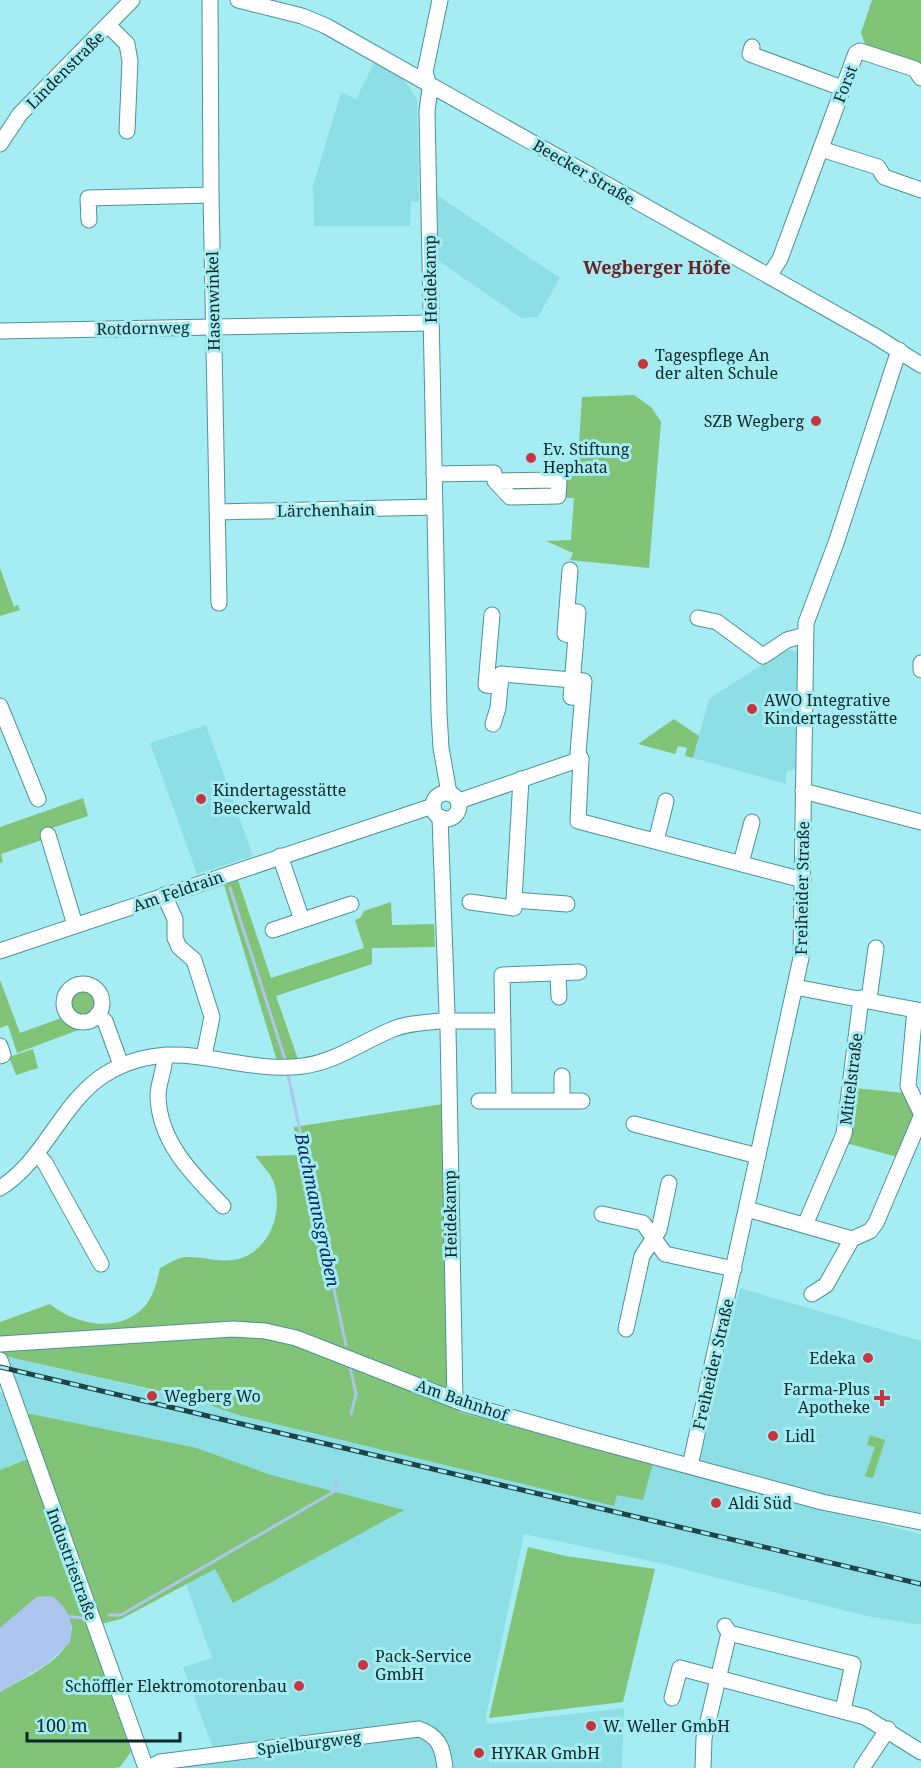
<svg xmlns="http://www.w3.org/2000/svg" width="921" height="1768" font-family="'Noto Serif',serif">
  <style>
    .built { fill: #8ddfe5 }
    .green { fill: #81c478 }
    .water { fill: #aec6ef }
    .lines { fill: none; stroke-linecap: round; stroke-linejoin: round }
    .stream { stroke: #aec6ef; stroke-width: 3 }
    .minor-casing { stroke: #4c9298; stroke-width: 17 }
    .minor { stroke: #fff; stroke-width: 15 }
    .rail-casing { stroke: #1f4346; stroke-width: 5 }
    .rail { stroke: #a5edf2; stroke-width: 3; stroke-dasharray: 9; stroke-linecap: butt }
    .poi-dot { fill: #c53640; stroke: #a5edf2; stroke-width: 2 }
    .labels { text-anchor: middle; stroke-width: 6; stroke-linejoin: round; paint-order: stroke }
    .street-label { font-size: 16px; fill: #082729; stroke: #a5edf2 }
    .poi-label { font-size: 16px; fill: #082729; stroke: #a5edf2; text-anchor: start }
    .neighbourhood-label { font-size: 18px; font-weight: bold; fill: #682225; stroke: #a5edf2 }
    .water-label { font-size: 18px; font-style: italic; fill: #092967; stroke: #a5edf2 }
  </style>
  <rect width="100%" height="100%" fill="#a5edf2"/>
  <g class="built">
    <path d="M374 63 404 80 417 100 419 202H411L410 226H314L313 186 341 92 356 99Z"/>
    <path d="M437 195 560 278 538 317 521 318 439 261Z"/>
    <path d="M786 649 798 652V769L786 771V784L693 758 709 699Z"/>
    <path d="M206 725 253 856 197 874 150 743Z"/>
    <path d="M740 1288 921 1341V1515L824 1497 698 1462Z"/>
    <path d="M0 1355 182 1397 238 1415 653 1463 768 1496 921 1534V1625L866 1616 660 1563 524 1534 486 1716 487 1724 624 1708 622 1768H149L151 1758 213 1748 183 1667 212 1658 186 1584 215 1568 233 1602 271 1475 197 1448 24 1415 13 1388 0 1385Z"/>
    <path d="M0 1392 4 1393 28 1459 0 1470Z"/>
  </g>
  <g class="green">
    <path d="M872 0H921V71L867 50 861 33Z"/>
    <path d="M634 395 652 408 661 422 649 568 570 560 573 553 546 541 571 540 574 498H562L563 476 577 475 582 397Z"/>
    <path d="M0 568 14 607 18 605 20 610 0 616Z"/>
    <path d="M674 719 699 736 693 758 685 756 687 748 678 746 675 754 638 744Z"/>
    <path d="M83 798 88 816 40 832 42 840 1 854 3 862 0 863V827Z"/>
    <path d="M238 880 271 978 364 948 355 920 360 918 364 911 391 902 392 925 434 924 435 947 372 948V964L276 996 298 1059 277 1061 224 885Z"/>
    <path d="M0 980 20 1033 64 1017 81 1029 17 1053 8 1025 0 1028Z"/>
    <circle cx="83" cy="1003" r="14"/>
    <path d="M33 1049 38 1068 16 1075 9 1057Z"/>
    <path d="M854 1088 905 1093 917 1115 901 1158 846 1143Z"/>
    <path d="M443 1104 460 1398 459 1412 653 1463 643 1500 617 1495 614 1506 238 1415 182 1396 0 1355V1322L50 1304C75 1325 119 1334 144 1307 154 1296 157 1281 160 1268 168 1264 178 1257 186 1257 201 1256 217 1262 233 1260 268 1255 284 1214 274 1183 271 1174 261 1164 255 1156L299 1155 294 1127Z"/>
    <path d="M31 1414 197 1448 271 1475 404 1510 233 1603 215 1569 121 1619 89 1627 131 1752 120 1767 114 1768H0V1692C25 1677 72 1659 72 1626L37 1597 0 1628V1470L28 1459 24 1415Z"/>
    <path d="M870 1435 885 1440 873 1478 865 1476 875 1447 867 1445Z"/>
    <path d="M528 1547 566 1556 655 1569 623 1702 489 1718Z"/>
  </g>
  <path class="water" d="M51 1596C67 1605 76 1625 69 1644L45 1665 0 1692V1628L37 1597Z"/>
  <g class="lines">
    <g class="stream">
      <path d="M230 888 285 1059"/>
      <path d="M288 1075 346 1345"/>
      <path d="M350 1367 356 1394 351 1414"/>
      <path d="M109 1615H121L335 1491 337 1480"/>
      <path d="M65 1616 82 1618"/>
    </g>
    <defs>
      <g id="minor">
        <path d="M210 0 211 195 219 603"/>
        <path d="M238 0 302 16 326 26 875 336 921 365"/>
        <path d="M440 0 425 72 430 89 427 111 439 713 441 748 449 793"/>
        <path d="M109 26 127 44 130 61 127 131"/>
        <path d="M752 47 750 54 842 88"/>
        <path d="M0 144 20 114 132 0"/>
        <path d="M821 149 878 167 884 177 921 190"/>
        <path d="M89 220 88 198 211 195"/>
        <path d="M769 276 780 259 856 53 860 51 915 69 921 78"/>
        <path d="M0 331 430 323"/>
        <path d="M434 474 494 473 495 481 510 497 558 496 559 480 495 481"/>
        <path d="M218 512 434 507"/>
        <path d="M570 570 565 634 576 636"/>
        <path d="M567 611 578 612 571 697 582 698"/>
        <path d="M492 615 486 685 500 686"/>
        <path d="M698 618 717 622 763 656 787 640 805 635"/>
        <path d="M921 663V670"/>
        <path d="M0 706 38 799"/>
        <path d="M493 724 498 708 501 674 584 681 578 753 581 759 578 821 803 880"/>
        <path d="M803 791 921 822"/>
        <circle cx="446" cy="806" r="13"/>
        <path d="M459 801 581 759"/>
        <path d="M440 817 447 1013"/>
        <path d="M48 835 75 925"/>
        <path d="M656 841 666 801"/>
        <path d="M280 856 302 920"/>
        <path d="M741 863 752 822"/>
        <path d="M164 895 175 919V938L179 947 194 960 212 1017 204 1056"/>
        <path d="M514 900 521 779"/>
        <path d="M470 902 514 908V900L567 904"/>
        <path d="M273 930 351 904"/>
        <path d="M0 951 433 806"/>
        <path d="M558 974 559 997"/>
        <circle cx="83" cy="1003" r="19"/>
        <path d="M795 987 921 1011"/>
        <path d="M869 999 876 948"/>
        <path d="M915 1010 908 1086 921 1113"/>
        <path d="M97 1015 105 1021 121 1065"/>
        <path d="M455 1021H503"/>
        <path d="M448 1029 455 1400"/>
        <path d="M0 1046 3 1055 0 1056"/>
        <path d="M165 1055C165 1069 158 1083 158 1096 159 1142 193 1175 223 1206"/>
        <path d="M562 1099V1076"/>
        <path d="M504 1100 502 975 579 972"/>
        <path d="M479 1101H582"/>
        <path d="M634 1124 758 1156"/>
        <path d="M37 1154 45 1163 101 1264"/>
        <path d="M0 1188C44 1161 61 1103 104 1075 174 1031 232 1075 303 1066 335 1062 362 1042 391 1030 407 1023 423 1023 440 1021"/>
        <path d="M747 1209 852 1239 870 1231 876 1223 921 1117"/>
        <path d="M602 1214 643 1223 665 1254 734 1269"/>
        <path d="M805 1225 844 1134 861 998"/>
        <path d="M812 1294 826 1285 852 1239"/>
        <path d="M626 1329 642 1256 659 1230 669 1183"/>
        <path d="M0 1344 233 1329 265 1331 296 1338 465 1404 581 1437 822 1502 921 1522"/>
        <path d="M0 1360 146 1768"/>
        <path d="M690 1466 801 958 806 623 836 543 899 350"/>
        <path d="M729 1633 853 1664 843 1710"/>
        <path d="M672 1698 680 1668 865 1717 921 1752"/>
        <path d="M149 1768 160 1762 419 1729C439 1736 443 1748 445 1768"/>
        <path d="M703 1768 704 1738 729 1633 725 1626"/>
        <path d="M862 1768 888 1729"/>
      </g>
    </defs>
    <use href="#minor" class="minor-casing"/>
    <use href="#minor" class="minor"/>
    <defs>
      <path id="rail" d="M0 1367 921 1584"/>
    </defs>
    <use href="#rail" class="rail-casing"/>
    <use href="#rail" class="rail"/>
  </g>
  <g class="poi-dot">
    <circle cx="643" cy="364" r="6"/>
    <circle cx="816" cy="421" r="6"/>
    <circle cx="531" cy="458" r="6"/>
    <circle cx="752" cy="709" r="6"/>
    <circle cx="201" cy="799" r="6"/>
    <circle cx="868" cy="1358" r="6"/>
    <circle cx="152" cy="1396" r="6"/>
    <path d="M879 1389h6v6h6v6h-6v6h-6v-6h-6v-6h6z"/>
    <circle cx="773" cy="1436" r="6"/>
    <circle cx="716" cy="1503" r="6"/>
    <circle cx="363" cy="1665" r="6"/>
    <circle cx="299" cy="1686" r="6"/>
    <circle cx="591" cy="1726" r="6"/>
    <circle cx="479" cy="1753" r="6"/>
  </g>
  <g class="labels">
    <g class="street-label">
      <text transform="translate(65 70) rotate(-45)" y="6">Lindenstraße</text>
      <text transform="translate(845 84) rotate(-69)" y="6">Forst</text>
      <text transform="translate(584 172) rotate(30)" y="6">Beecker Straße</text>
      <text transform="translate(430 279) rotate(-91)" y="6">Heidekamp</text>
      <text transform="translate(213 301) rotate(-91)" y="6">Hasenwinkel</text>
      <text transform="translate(143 328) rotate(-1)" y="6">Rotdornweg</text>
      <text transform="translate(326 510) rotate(-1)" y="6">Lärchenhain</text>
      <text transform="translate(802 888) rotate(-89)" y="6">Freiheider Straße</text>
      <text transform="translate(178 891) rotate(-19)" y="6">Am Feldrain</text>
      <text transform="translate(851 1079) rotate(-83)" y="6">Mittelstraße</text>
      <text transform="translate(450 1214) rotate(-91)" y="6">Heidekamp</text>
      <text transform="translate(713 1364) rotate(-77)" y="6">Freiheider Straße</text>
      <text transform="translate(462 1400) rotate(19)" y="6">Am Bahnhof</text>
      <text transform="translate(72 1564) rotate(70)" y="6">Industriestraße</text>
      <text transform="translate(309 1743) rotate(-7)" y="6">Spielburgweg</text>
    </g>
    <g class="poi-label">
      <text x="655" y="361">Tagespflege An<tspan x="655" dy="18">der alten Schule</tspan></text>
      <text x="804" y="427" text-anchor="end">SZB Wegberg</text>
      <text x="543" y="455">Ev. Stiftung<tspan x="543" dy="18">Hephata</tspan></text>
      <text x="764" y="706">AWO Integrative<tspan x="764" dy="18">Kindertagesstätte</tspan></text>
      <text x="213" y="796">Kindertagesstätte<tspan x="213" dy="18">Beeckerwald</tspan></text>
      <text x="856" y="1364" text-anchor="end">Edeka</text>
      <text x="870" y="1395" text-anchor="end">Farma-Plus<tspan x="870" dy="18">Apotheke</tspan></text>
      <text x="164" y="1402">Wegberg Wo</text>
      <text x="785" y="1442">Lidl</text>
      <text x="728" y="1509">Aldi Süd</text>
      <text x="375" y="1662">Pack-Service<tspan x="375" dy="18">GmbH</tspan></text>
      <text x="287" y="1692" text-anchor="end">Schöffler Elektromotorenbau</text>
      <text x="603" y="1732">W. Weller GmbH</text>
      <text x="491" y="1759">HYKAR GmbH</text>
    </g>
    <g class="neighbourhood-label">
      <text x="657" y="274">Wegberger Höfe</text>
    </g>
    <g class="water-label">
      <text transform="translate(317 1210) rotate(78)" y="6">Bachmannsgraben</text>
    </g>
  </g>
  <path d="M27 1732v9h153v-9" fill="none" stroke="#082729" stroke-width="3"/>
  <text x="36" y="1732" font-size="18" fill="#082729" stroke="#a5edf2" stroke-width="4.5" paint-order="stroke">100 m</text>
</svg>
